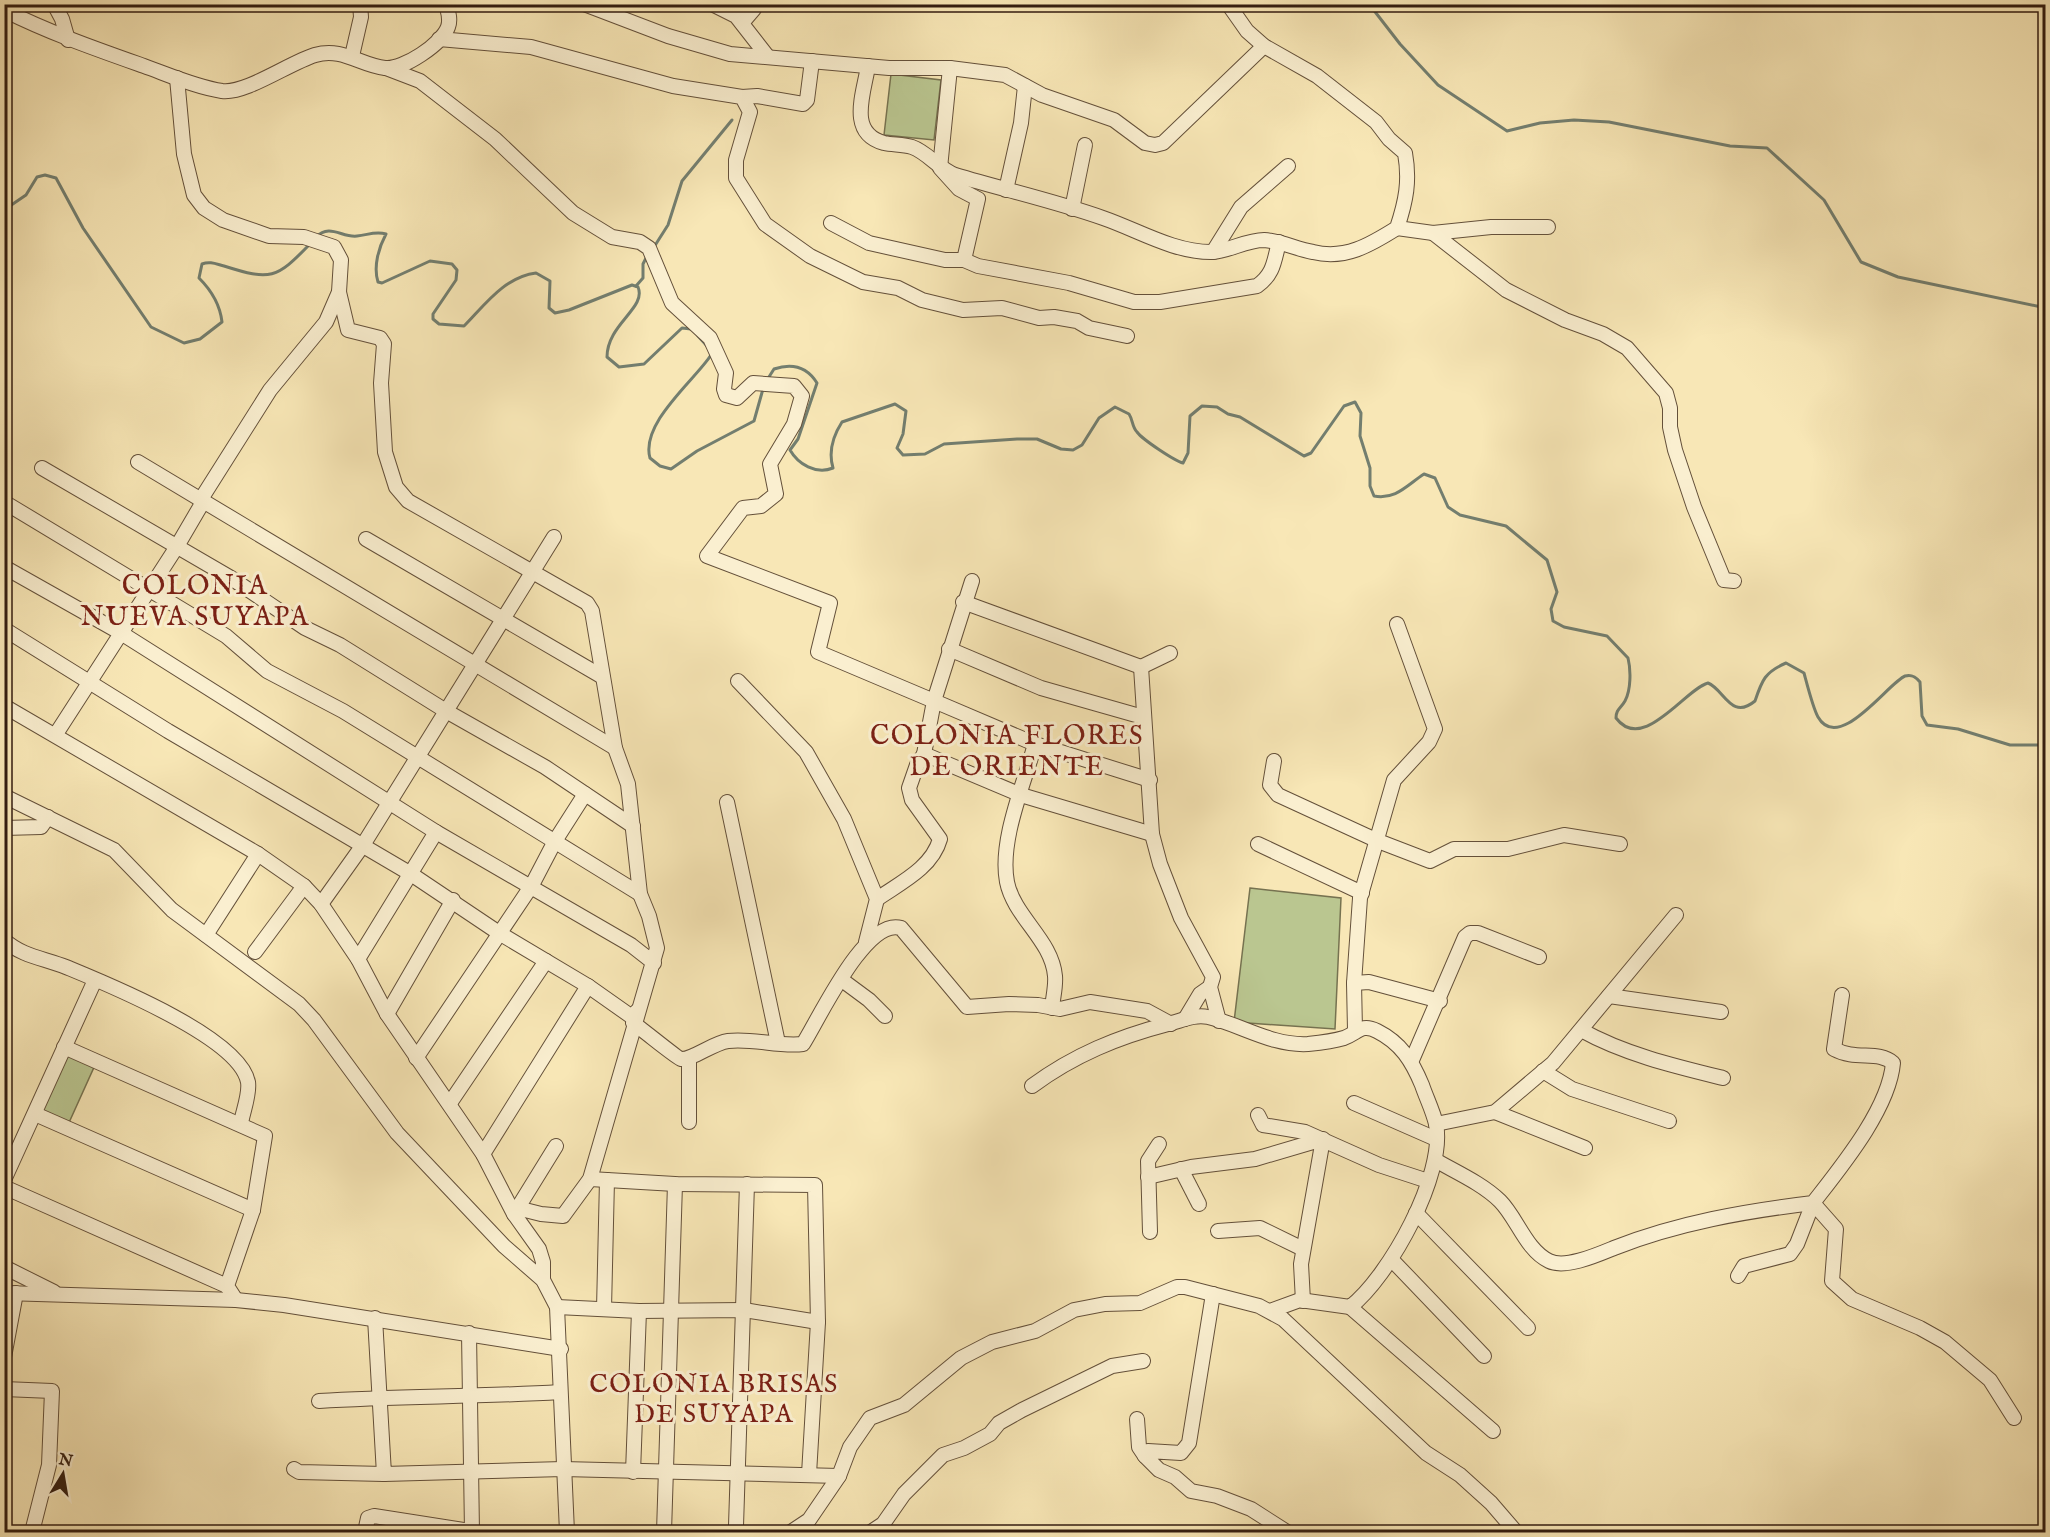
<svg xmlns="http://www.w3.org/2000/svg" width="2050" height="1537" font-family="'IM FELL English',serif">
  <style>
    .green { fill: #bac690; stroke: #767250; stroke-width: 1.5 }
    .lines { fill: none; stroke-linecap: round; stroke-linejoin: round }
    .stream { stroke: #737e6f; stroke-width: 3 }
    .minor-casing { stroke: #64503a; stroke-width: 16 }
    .minor { stroke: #faefd0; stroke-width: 14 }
    .labels { text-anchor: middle; stroke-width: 6; stroke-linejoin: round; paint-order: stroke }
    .neighbourhood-label { font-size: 26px; letter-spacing: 1.5px; fill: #7a1f14; stroke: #faefd0 }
    .quarter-label { font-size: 27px; letter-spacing: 1.5px; fill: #7a1f14; stroke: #faefd0 }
  </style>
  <rect width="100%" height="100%" fill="#f8e7b6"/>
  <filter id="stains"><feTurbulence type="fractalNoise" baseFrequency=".00333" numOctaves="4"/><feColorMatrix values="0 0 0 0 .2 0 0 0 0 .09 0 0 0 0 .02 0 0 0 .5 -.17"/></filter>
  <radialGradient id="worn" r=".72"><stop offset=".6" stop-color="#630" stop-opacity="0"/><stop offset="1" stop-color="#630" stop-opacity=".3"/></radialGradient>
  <g class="green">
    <path d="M891 74 941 80 934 140 884 135Z"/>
    <path d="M1250 888 1341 898 1335 1029 1234 1022Z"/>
    <path d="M69 1053 95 1065 67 1127 41 1115Z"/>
  </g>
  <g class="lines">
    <g class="stream">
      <path d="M1369 4 1400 44 1438 85 1507 131 1540 123 1574 120 1609 122 1730 146 1767 148 1824 200 1861 262 1898 277 2046 308"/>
      <path d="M4 210 26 195 37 177 45 175 56 178 83 228 151 327 184 343 200 339 222 322C220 304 211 290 199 278L202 264C210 261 216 264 224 266 271 281 276 279 310 244"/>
      <path d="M316 237C330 223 342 238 357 236 368 235 375 231 386 234 379 247 373 266 378 282L382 283 430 261 452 264 457 270 456 280 433 314V319L439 324 464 326C484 306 504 277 536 273L550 281 549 308 555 313 569 310 632 285 638 287C647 308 607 324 607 357L619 367 644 364 682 328 691 329"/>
      <path d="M654 247 668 225 682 181 732 120"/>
      <path d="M636 286 643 278V264L648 254"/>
      <path d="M698 336 707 346"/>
      <path d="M711 355C696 379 640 423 650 458L660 466 671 469 697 451 754 421 763 389"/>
      <path d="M767 380 774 369C792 363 807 367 817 383L798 439 790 450C798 464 816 475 833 468 828 451 833 436 842 422L895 404 906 411 903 434 897 448 903 455 925 454 944 444 1017 439H1037L1061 449 1073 450 1082 445 1099 418 1115 407 1129 414C1133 420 1132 427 1137 432 1143 440 1175 461 1183 463L1188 453 1190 416 1202 406 1217 407 1228 414 1240 417 1304 456 1311 453 1344 406 1355 402 1361 413 1360 436 1370 468V486L1374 496C1396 500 1407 485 1424 474L1435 478 1448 507 1460 515 1506 526 1547 560 1557 592 1551 609 1553 621 1564 627 1607 636 1628 658C1631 670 1631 690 1625 701 1621 708 1616 709 1616 718 1643 754 1685 689 1708 683 1724 689 1731 721 1755 701 1762 680 1765 672 1786 663L1804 673C1807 684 1813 708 1818 717 1839 754 1889 682 1905 676 1912 674 1916 677 1920 682L1922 716 1927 725 1958 729 2010 745H2046"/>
    </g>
    <defs>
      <g id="minor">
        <path d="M54 4 62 19 68 40"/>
        <path d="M584 4 668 36 730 54 889 68H950L1005 75 1042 95 1114 120 1145 143 1155 145 1163 143 1264 46"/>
        <path d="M712 4 736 16 768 57"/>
        <path d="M4 10C50 33 96 49 144 66 169 75 196 87 222 91 246 94 289 63 315 55 342 47 360 65 385 68 403 70 442 44 448 27 451 19 448 12 446 4"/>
        <path d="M742 23 754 9"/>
        <path d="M439 39 531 47 673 86 742 97 750 112 736 160V178L765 224 810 256 863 282 898 288 922 300 963 310 1002 308 1039 318 1054 317 1077 321 1089 328 1127 336"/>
        <path d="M352 56 361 17 360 4"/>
        <path d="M868 66C864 93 847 133 884 143 893 145 903 144 912 147 927 152 939 169 955 175 1005 190 1055 201 1103 218 1138 230 1173 252 1211 252 1227 252 1246 240 1264 240 1281 241 1296 249 1313 252 1345 260 1370 245 1397 228 1406 201 1410 181 1405 153L1389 139 1376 122 1317 76 1264 46 1247 31 1228 4"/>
        <path d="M386 68 420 81 451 105 495 139 573 213 612 237 640 242 649 248 672 303 710 338 726 373 724 389 726 395 737 398 753 383 794 386 802 396 794 424 770 464 776 494 761 506 743 508 707 556 830 603 818 652 934 701 924 754 917 765 909 788 912 800 940 839C932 868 900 883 877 899"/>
        <path d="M950 68 940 168 959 189 978 199 964 260"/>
        <path d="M742 97 757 96 803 104 807 100 812 61"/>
        <path d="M1006 190 1021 123 1025 86"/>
        <path d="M1072 209 1085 145"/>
        <path d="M831 223 869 243 945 260H964L978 266 1069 283 1134 302H1160L1257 286C1274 274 1274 261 1279 242"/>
        <path d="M1397 228 1433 233 1491 227H1548"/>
        <path d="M1433 233 1506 290 1565 320 1603 334 1627 348 1666 393 1670 408V427L1675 450 1694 507 1724 580 1734 581"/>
        <path d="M1213 252 1241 207 1288 166"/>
        <path d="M339 292 348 330 380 338 384 344 381 383 385 452 396 487 408 501 587 603 592 611 615 748 628 784 640 894 649 916 657 948 590 1179 563 1216 541 1214 517 1208"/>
        <path d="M138 462 615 748"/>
        <path d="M42 468 231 578 305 628 340 645 446 711 545 767 633 826"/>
        <path d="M4 502 226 636 267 671 343 711 640 894"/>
        <path d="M366 539 601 676"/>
        <path d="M4 567 121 633 436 832 631 945 654 963"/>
        <path d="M972 581 934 701 1035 744 1150 780"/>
        <path d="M963 602 1141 667"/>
        <path d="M4 629 168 731 411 874 499 933 588 986 632 1017 637 1011"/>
        <path d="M949 649 1041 688 1143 717"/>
        <path d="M1141 667 1152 834 1160 864 1181 918 1213 977 1210 987 1219 1021"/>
        <path d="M1141 667 1170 653"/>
        <path d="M738 681 806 752 844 819 877 899 866 942"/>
        <path d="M4 706 258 854 304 886 321 904 358 959 387 1014 483 1154 514 1214 539 1249 543 1262V1280"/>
        <path d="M56 734 176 548 200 507 203 496 270 390 326 322 339 292 341 260 334 247 304 237 269 236 223 220 204 208 194 195 184 154 177 78"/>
        <path d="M1035 744C1024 784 999 841 1007 882 1014 917 1052 940 1055 976 1056 986 1053 997 1052 1008"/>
        <path d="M924 754 1021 795 1152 834"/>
        <path d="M1274 761 1270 785 1278 795 1378 841 1430 861 1454 849H1508L1564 835 1620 844"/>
        <path d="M4 796 114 850 172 910 299 1004 314 1020 397 1133 504 1246 543 1280 557 1307 567 1532"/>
        <path d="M727 802 778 1043"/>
        <path d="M4 828 41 827 48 817"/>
        <path d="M1258 844 1362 893"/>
        <path d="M321 904 363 845 554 537"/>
        <path d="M206 935 258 854"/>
        <path d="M4 940C23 957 44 958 66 967 107 984 239 1037 248 1082 250 1094 243 1111 241 1123"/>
        <path d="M255 952 304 886"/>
        <path d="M358 959 436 832"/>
        <path d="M842 980 869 1000 885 1016"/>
        <path d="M1354 983 1369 982 1440 1001"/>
        <path d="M1609 996 1721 1012"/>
        <path d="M387 1014 453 900"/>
        <path d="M1185 1019 1200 994 1210 987"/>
        <path d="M633 1023C642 1029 677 1058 681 1059 692 1060 713 1043 728 1041 753 1038 779 1047 803 1044 820 1017 866 917 901 928L967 1007 1009 1004 1038 1005 1060 1009 1090 1002 1147 1011 1171 1024"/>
        <path d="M1355 1030 1354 983 1360 898 1394 780 1429 742 1435 729 1397 624"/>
        <path d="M1581 1030C1624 1054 1674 1066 1723 1078"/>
        <path d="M64 1047 265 1136 253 1210 227 1286 236 1300"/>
        <path d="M416 1058 532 885 555 841 585 794"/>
        <path d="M1412 1060 1465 937 1470 933H1478L1539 957"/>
        <path d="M1543 1071 1572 1089 1669 1121"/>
        <path d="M1032 1086C1074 1055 1118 1037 1168 1024 1181 1021 1194 1014 1208 1017 1242 1025 1272 1046 1308 1044 1318 1043 1334 1041 1344 1038 1358 1033 1361 1023 1377 1031 1401 1043 1412 1061 1422 1085 1426 1097 1433 1111 1436 1124 1446 1174 1389 1277 1350 1307L1300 1300 1270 1311"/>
        <path d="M450 1103 546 961"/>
        <path d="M1354 1103 1436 1139"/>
        <path d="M1495 1112 1585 1148"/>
        <path d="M35 1114 253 1210"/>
        <path d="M1258 1115 1263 1125 1305 1132 1379 1165 1428 1181"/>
        <path d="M689 1122V1059"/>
        <path d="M1436 1124 1495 1112 1553 1063 1676 915"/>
        <path d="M483 1154 588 986"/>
        <path d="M1435 1160C1456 1172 1483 1184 1500 1201 1517 1218 1526 1250 1549 1261 1565 1269 1597 1255 1614 1248 1677 1223 1746 1211 1813 1203 1841 1167 1889 1109 1893 1063 1878 1050 1856 1061 1834 1049L1842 995"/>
        <path d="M1181 1169 1199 1204"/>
        <path d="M1148 1177 1191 1167 1255 1159 1323 1139 1301 1264 1303 1301"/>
        <path d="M590 1179 675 1184 815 1185 818 1322 809 1474"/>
        <path d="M4 1180 95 980"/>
        <path d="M4 1187 227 1286"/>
        <path d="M1416 1213 1528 1328"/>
        <path d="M514 1214 556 1146"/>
        <path d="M1218 1231 1260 1228 1303 1249"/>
        <path d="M1150 1232 1148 1161 1159 1144"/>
        <path d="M1392 1260 1484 1356"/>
        <path d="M4 1267 54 1292"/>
        <path d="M1738 1276 1744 1266 1790 1254 1797 1244 1813 1203 1836 1229 1832 1281 1852 1299 1920 1328 1945 1342 1990 1380 2014 1418"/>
        <path d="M4 1293 236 1300 284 1305 561 1349"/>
        <path d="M1213 1294 1189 1443 1181 1453 1148 1451 1145 1456 1159 1470 1175 1477 1191 1491 1217 1496 1251 1509 1287 1532"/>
        <path d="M557 1307 639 1311 744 1310 818 1322"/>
        <path d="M1350 1307 1493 1431"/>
        <path d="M604 1309 607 1180"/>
        <path d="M375 1318 384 1474 563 1469 839 1476"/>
        <path d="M469 1333 472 1532"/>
        <path d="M4 1357 16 1293"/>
        <path d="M4 1389 52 1391 49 1465 32 1532"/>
        <path d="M319 1401C400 1396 479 1397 560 1392"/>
        <path d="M1137 1419 1139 1447 1145 1456"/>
        <path d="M294 1469 299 1472 384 1474"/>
        <path d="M633 1472 639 1311"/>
        <path d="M736 1526 747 1184"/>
        <path d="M365 1532 368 1518 374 1516 476 1532"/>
        <path d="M664 1532 675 1184"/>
        <path d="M791 1532 809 1520 839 1476 850 1447 870 1418 904 1405 961 1358 992 1342 1035 1331 1074 1310 1105 1304 1140 1303 1177 1287H1185L1259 1306 1283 1319 1426 1453 1460 1475 1491 1503 1516 1532"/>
        <path d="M871 1532 883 1524 904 1494 943 1455 964 1448 990 1434 999 1423 1022 1410 1112 1366 1143 1361"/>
      </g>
    </defs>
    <use href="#minor" class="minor-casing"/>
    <use href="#minor" class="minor"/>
  </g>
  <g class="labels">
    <g class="neighbourhood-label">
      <text x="714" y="1392">COLONIA BRISAS<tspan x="714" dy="30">DE SUYAPA</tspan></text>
    </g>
    <g class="quarter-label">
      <text x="195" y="594">COLONIA<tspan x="195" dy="31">NUEVA SUYAPA</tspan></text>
      <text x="1007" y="744">COLONIA FLORES<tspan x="1007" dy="31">DE ORIENTE</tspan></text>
    </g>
  </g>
  <rect width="2050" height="1537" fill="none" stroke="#f8e7b6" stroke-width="24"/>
  <rect x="6" y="6" width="2038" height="1525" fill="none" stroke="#331d10" stroke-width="3"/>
  <rect x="12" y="12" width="2026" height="1513" fill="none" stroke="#331d10" stroke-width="1.5"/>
  <g transform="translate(63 1474) rotate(11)" stroke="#faefd0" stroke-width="4.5" paint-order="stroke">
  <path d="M0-4.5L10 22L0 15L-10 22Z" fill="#331d10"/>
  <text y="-9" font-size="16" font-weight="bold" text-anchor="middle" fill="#331d10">N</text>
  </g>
  <rect width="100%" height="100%" filter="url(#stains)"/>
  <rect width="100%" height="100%" fill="url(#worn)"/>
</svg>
